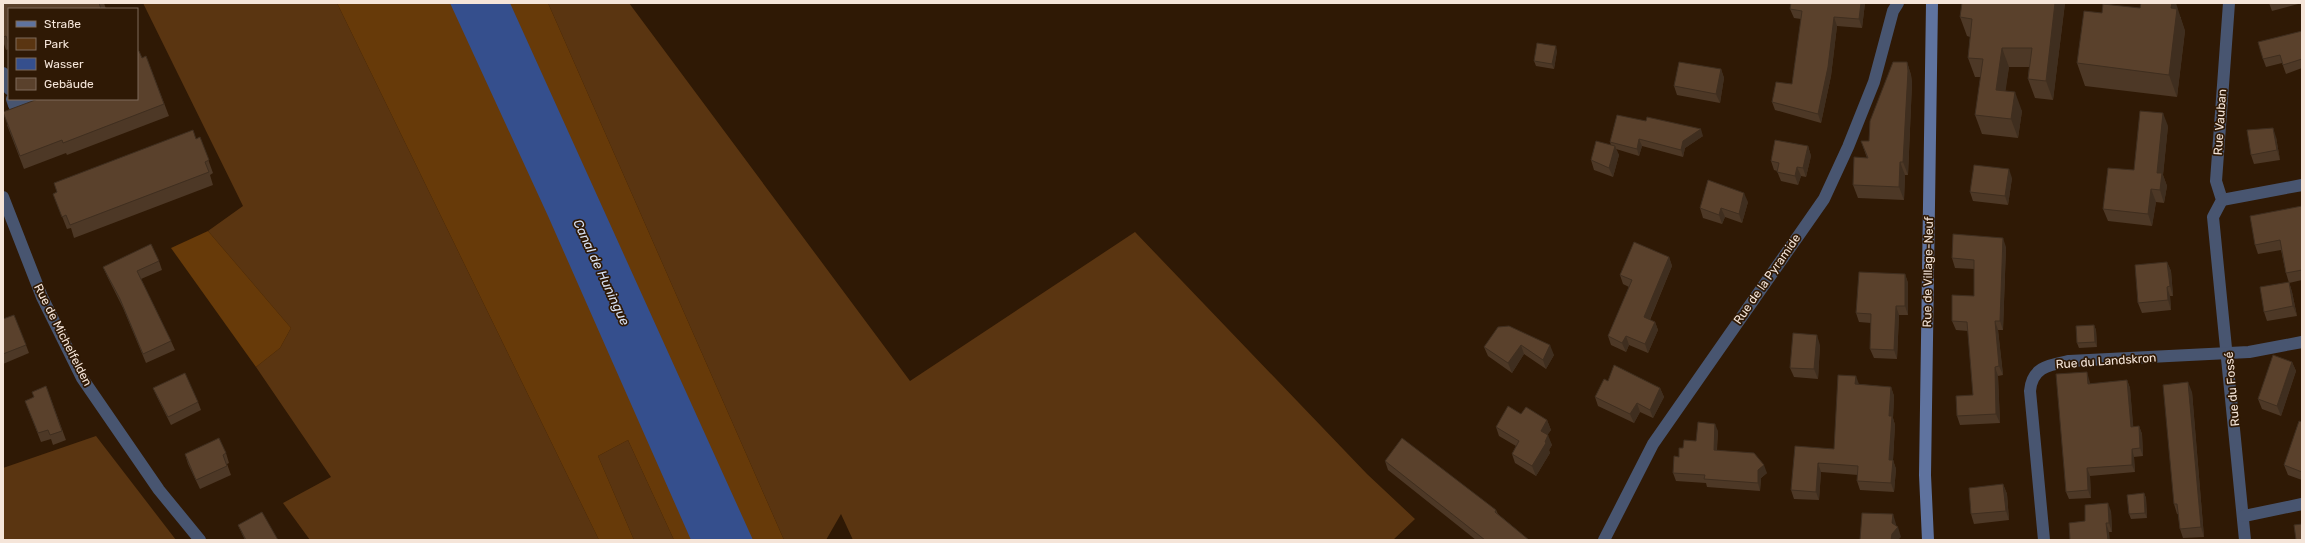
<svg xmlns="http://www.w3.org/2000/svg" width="2305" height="543" font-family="Rubik,sans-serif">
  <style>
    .green { fill: #5a3511 }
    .forest { fill: #673a09 }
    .water { fill: #354f8d }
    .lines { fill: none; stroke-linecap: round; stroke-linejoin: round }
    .street { stroke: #485570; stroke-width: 12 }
    .secondary { stroke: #5f739f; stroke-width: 12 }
    .wall { fill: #4d3826 }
    .shaded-wall { fill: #3f2e1f }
    .building { fill: #5a412c; stroke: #3f2e1f }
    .labels { text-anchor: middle; stroke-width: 3.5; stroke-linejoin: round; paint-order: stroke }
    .street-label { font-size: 12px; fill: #f5e5d9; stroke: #2f1905 }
    .water-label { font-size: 13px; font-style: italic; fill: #d8e1f3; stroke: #2f1905 }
  </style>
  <rect width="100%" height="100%" fill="#2f1905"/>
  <g class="green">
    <path d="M143 3H337L599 540H310L283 503 331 477 256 367 280 348 291 328 208 231 243 206Z"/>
    <path d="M548 3H629L910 381 1135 232 1367 474 1415 519 1393 540H853L841 514 826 540H784Z"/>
    <path d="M96 436 176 540H3V468Z"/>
    <path d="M628 440 674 540H634L598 456Z"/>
  </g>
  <g class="forest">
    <path d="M337 3H548L784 540H674L628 440 598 456 634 540H599Z"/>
    <path d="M208 231 291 328 280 348 256 367 171 248Z"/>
  </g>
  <path class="water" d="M450 3H510L753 540H691L548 216Z"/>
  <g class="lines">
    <g class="street">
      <path d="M2229 3 2216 181 2222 200 2213 217 2245 540"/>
      <path d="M3 73 9 89"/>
      <path d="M12 99 14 105 29 99"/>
      <path d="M3 197 42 297 82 378 159 490 200 540"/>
      <path d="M2222 200 2302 185"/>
      <path d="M2244 516 2302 504"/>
      <path d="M1604 540 1653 444 1824 199 1848 147 1874 82 1893 11 1898 3"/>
      <path d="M2044 540 2030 391C2032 367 2049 365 2069 361L2249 352 2302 342"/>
    </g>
    <path class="secondary" d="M1928 540 1925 475 1932 3"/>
  </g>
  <g class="wall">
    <path d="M3 3H104L106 9H9V49L6 50 3 41Z"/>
    <path d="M1791 3H1865L1862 28 1837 26 1831 76 1821 123 1775 110 1772 102 1792 84 1801 19 1794 18 1790 9Z"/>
    <path d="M2065 3 2053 100 2035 98 2028 79 2029 67H2009L2005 91 2022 111 2018 138 1982 134 1975 115 1981 77H1975L1968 58 1970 37 1967 36 1960 17Z"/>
    <path d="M2269 3H2302L2272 11Z"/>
    <path d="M2102 13 2181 17V19L2185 31 2177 97 2085 86 2077 63Z"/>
    <path d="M2302 31V68L2286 74 2282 63 2266 67 2263 59Z"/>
    <path d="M1557 51 1554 69 1536 66 1534 61Z"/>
    <path d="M146 56 169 116 67 155 66 153 24 169 7 125Z"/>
    <path d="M1907 62 1911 75 1912 83 1908 175H1905L1904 200 1858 198 1853 185 1867 158 1861 141H1869Z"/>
    <path d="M1721 69 1724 78 1720 103 1677 95 1674 86Z"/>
    <path d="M1617 115 1703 136 1685 148 1683 157 1642 146 1639 156 1616 149 1619 155 1613 177 1594 170 1591 160 1611 145 1610 142Z"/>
    <path d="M2168 126 2163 175 2167 186 2164 203 2156 202 2152 226 2108 221 2103 209 2134 170Z"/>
    <path d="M200 137 213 173 210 175 213 185 74 238 71 228 67 229 58 206Z"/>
    <path d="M2276 137 2280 160 2254 164 2251 155Z"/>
    <path d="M1808 146 1811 156 1806 177 1801 176 1798 185 1781 181 1777 171 1774 170 1771 161Z"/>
    <path d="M2012 178 2008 205 1973 201 1970 192Z"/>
    <path d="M1748 202 1742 223 1725 217 1722 224 1703 218 1700 208Z"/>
    <path d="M2302 206V280L2289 283 2286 273 2281 250 2258 254 2255 245Z"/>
    <path d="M2006 247 2003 330H1998L2003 375 1998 376 2000 423 1960 425 1957 416 1973 395 1968 331 1956 330 1952 321 1974 296V269L1955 268 1952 258Z"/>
    <path d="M1669 257 1672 266 1650 320 1655 322 1658 330 1648 353 1629 345 1626 352 1611 345 1608 336 1629 287 1623 284 1620 275Z"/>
    <path d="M159 261 162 270 141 279 171 341 175 350 146 363 123 308 107 276 103 267Z"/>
    <path d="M2167 262 2171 271 2173 296H2170L2171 310 2142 313 2138 303Z"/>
    <path d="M1905 274 1908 283V315H1899L1897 359 1874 358 1870 349 1871 323 1859 322 1856 313Z"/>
    <path d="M2289 282 2292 292 2297 316 2267 321 2264 312Z"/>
    <path d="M3 319 26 345 29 353 3 364Z"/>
    <path d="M2094 325 2096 330 2097 347 2079 348 2077 343Z"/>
    <path d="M1509 326 1554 355 1546 369 1524 354 1512 373 1488 356 1484 347Z"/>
    <path d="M1820 345 1818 379 1794 377 1790 368Z"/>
    <path d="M2292 362 2296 371 2281 416 2262 409 2258 399Z"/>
    <path d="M2089 379 2090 384 2127 380 2130 388 2133 427 2139 426 2142 434 2143 456 2134 457 2135 472 2090 476 2091 498 2069 499 2066 492Z"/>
    <path d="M1608 381 1660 388 1664 397 1653 418 1640 412 1634 423 1598 406 1595 397Z"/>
    <path d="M1859 384 1891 387 1894 396 1893 418 1895 425 1893 460 1896 469 1894 492 1860 490 1857 481 1858 475 1821 472 1819 500 1794 499 1791 490 1834 449Z"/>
    <path d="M46 386 66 440 53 445 51 439 41 442 25 401 34 397Z"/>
    <path d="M153 388 198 402 201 410 171 425 157 397Z"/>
    <path d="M2192 392 2204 537 2183 538 2180 529 2178 514H2177L2174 504Z"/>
    <path d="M1547 420 1551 430 1547 435 1552 445 1549 450 1550 453 1536 476 1515 463 1512 454 1516 446 1499 436 1496 427Z"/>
    <path d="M2302 422V480L2288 475 2284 465Z"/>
    <path d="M1718 431 1717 450 1767 473 1761 478 1760 491 1707 487 1706 483 1676 481 1673 473 1679 457 1696 441Z"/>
    <path d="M226 453 229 463 227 464 231 475 200 489 188 464 185 454Z"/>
    <path d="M1385 461 1496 510 1498 514 1529 540H1476L1388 470Z"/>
    <path d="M2003 484 2007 494 2009 520 1974 524 1971 514Z"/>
    <path d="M2144 493 2146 498 2147 518 2131 519 2129 514Z"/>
    <path d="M2111 511 2112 532H2109L2085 521Z"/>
    <path d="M238 525 278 540H245L242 534Z"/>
  </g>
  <g class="shaded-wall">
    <path d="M1861 3H1865L1862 28 1859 19Z"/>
    <path d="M2055 3H2065L2053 100 2046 81Z"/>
    <path d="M2172 3H2176L2185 31 2177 97 2169 75Z"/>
    <path d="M1834 17 1837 26 1831 76 1821 123 1818 114Z"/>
    <path d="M1556 46 1557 51 1554 69 1552 64Z"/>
    <path d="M2002 48 2009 67 2003 109 1996 90Z"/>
    <path d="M1907 62 1911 75 1912 83 1908 175 1903 162Z"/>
    <path d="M1721 69 1724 78 1720 103 1716 94Z"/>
    <path d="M2015 92 2022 111 2018 138 2011 119Z"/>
    <path d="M2163 113 2168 126 2163 175 2167 186 2164 203 2160 190 2157 173Z"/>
    <path d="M2273 128 2276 137 2280 160 2277 150Z"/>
    <path d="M1701 129 1703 136 1685 148 1683 157 1681 150 1683 141Z"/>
    <path d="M1639 139 1642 146 1639 156 1637 149Z"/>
    <path d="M1615 146 1619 155 1613 177 1609 168Z"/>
    <path d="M1808 146 1811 156 1806 177 1803 168Z"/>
    <path d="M1900 162 1905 175 1904 200 1899 187Z"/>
    <path d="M1797 167 1801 176 1798 185 1795 176Z"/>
    <path d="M2009 169 2012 178 2008 205 2005 196Z"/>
    <path d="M2151 189 2156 202 2152 226 2148 214Z"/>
    <path d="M1744 193 1748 202 1742 223 1739 214Z"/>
    <path d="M1721 208 1725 217 1722 224 1719 215Z"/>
    <path d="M2003 238 2006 247 2003 330 2000 321Z"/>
    <path d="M1669 257 1672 266 1647 326 1644 317Z"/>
    <path d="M2167 262 2171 271 2173 296 2170 286Z"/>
    <path d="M1905 274 1908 283V315L1905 306Z"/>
    <path d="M2289 282 2292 292 2297 316 2293 306Z"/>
    <path d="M2167 287 2170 296 2171 310 2168 300Z"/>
    <path d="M1896 306 1899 315 1897 359 1894 350Z"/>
    <path d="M1995 321 1998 330 2003 375 1999 366Z"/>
    <path d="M1655 322 1658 330 1648 353 1645 344Z"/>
    <path d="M2094 325 2096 330 2097 347 2095 342Z"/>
    <path d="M1817 335 1820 345 1818 379 1814 369Z"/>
    <path d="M1626 336 1629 345 1626 352 1622 343Z"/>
    <path d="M1521 345 1524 354 1512 373 1508 363Z"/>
    <path d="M1550 345 1554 355 1546 369 1543 360Z"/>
    <path d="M2292 362 2296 371 2281 416 2277 406Z"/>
    <path d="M1995 367 1998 376 2000 423 1996 414Z"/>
    <path d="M2087 372 2089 379 2090 392 2088 384Z"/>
    <path d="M1856 376 1859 384H1855Z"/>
    <path d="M2127 380 2130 388 2134 434 2131 427Z"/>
    <path d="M2188 382 2192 392 2204 537 2201 527Z"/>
    <path d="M1891 387 1894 396 1893 418 1895 425 1893 460 1896 469 1894 492 1891 483 1889 460V416Z"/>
    <path d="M1660 388 1664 397 1653 418 1650 410Z"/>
    <path d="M1637 403 1640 412 1634 423 1630 414Z"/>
    <path d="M1547 420 1551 430 1544 440 1541 431Z"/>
    <path d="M1715 424 1718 431 1716 458 1714 450Z"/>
    <path d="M2139 426 2142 434 2143 456 2140 448Z"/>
    <path d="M1548 435 1552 445 1549 450 1550 453 1536 476 1532 466Z"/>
    <path d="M2132 449 2134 457 2135 472 2132 465Z"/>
    <path d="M1818 463 1821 472 1819 500 1816 492Z"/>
    <path d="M1764 465 1767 473 1761 478 1760 491 1758 483V470Z"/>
    <path d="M2087 468 2090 476 2091 498 2088 490Z"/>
    <path d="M2003 484 2007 494 2009 520 2006 511Z"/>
    <path d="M2144 493 2146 498 2147 518 2145 513Z"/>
    <path d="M2108 503 2111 511 2112 532 2109 523Z"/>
    <path d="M1893 514 1896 524V529L1898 527 1901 537 1898 540H1891Z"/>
    <path d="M2106 523 2109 532 2110 540H2108Z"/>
  </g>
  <g class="building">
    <path d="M3 3H99L101 9H9V45L6 36 3 37Z"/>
    <path d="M1791 3H1861L1859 19 1834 17 1828 67 1818 114 1772 102 1776 82 1792 84 1802 11 1790 9Z"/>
    <path d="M1962 3H2055L2046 81 2028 79 2032 48H2002L1996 90 2015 92 2011 119 1975 115 1983 59 1968 58 1972 19 1960 17Z"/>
    <path d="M2141 3H2172L2171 8 2177 9 2169 75 2077 63 2084 11 2102 13 2103 4 2140 8Z"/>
    <path d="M2302 31V59L2283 65 2280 55 2263 59 2258 42Z"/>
    <path d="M1537 43 1556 46 1552 64 1534 61Z"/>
    <path d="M139 51 142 58 146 56 164 104 63 143 62 140 20 156 3 112 38 99H137V52Z"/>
    <path d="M1679 62 1721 69 1716 94 1674 86Z"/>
    <path d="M1893 62H1907L1908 71 1903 162H1900L1899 187 1853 185 1854 157 1868 158 1861 141H1869L1870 121Z"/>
    <path d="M2140 111 2163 113 2157 173H2162L2160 190 2151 189 2148 214 2103 209 2108 168 2134 170Z"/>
    <path d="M1617 115 1646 121 1647 117 1701 129 1683 141 1681 150 1639 139 1637 149 1610 142Z"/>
    <path d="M2273 128 2277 150 2251 155 2247 130Z"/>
    <path d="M193 130 196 139 200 137 209 160 205 162 209 172 70 225 66 215 62 217 53 194 57 192 54 183Z"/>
    <path d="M1775 140 1808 146 1803 168 1797 167 1795 176 1777 172 1779 163 1771 161Z"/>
    <path d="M1596 141 1615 146 1609 168 1591 160Z"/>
    <path d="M1974 165 2009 169 2005 196 1970 192Z"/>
    <path d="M1708 180 1744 193 1739 214 1721 208 1719 215 1700 208Z"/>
    <path d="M2302 206V270L2286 273 2280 240 2255 245 2250 216Z"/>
    <path d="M1953 234 2003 238 2000 321H1995L1999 366 1995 367 1996 414 1957 416 1956 396 1973 395 1967 322 1952 321V295L1974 296V260L1952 258Z"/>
    <path d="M1634 242 1669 257 1644 317 1655 322 1645 344 1626 336 1622 343 1608 336 1632 280 1620 275Z"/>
    <path d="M151 244 159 261 137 271 171 341 143 354 120 299 103 267Z"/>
    <path d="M2167 262 2170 286 2167 287 2168 300 2138 303 2135 265Z"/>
    <path d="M1859 272 1905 274V306H1896L1894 350 1870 349 1871 314 1856 313Z"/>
    <path d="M2289 282 2293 306 2264 312 2260 287Z"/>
    <path d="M14 315 26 345 3 354V319Z"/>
    <path d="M2094 325 2095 342 2077 343 2076 326Z"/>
    <path d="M1509 326 1550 345 1543 360 1521 345 1508 363 1484 347 1498 327Z"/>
    <path d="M1793 333 1817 335 1814 369 1790 368Z"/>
    <path d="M2273 355 2292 362 2277 406 2258 399Z"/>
    <path d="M1614 365 1660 388 1650 410 1637 403 1630 414 1595 397 1604 379 1608 381Z"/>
    <path d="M2087 372 2088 384 2127 380 2131 427 2139 426 2140 448 2132 449V465L2087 468 2088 490 2066 492 2056 374Z"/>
    <path d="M185 373 198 402 168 417 153 388Z"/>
    <path d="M1838 375 1856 376 1855 384 1891 387 1889 416H1892L1889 460H1893L1891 483 1857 481 1858 466 1818 463 1816 492 1791 490 1795 446 1834 449Z"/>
    <path d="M2188 382 2201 527 2180 529 2177 504H2174L2163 385Z"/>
    <path d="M46 386 62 431 50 435 48 430 38 433 25 401 34 397 32 392Z"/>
    <path d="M1508 406 1521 414 1526 407 1547 420 1541 431 1548 435 1545 442 1546 443 1532 466 1512 454 1519 441 1496 427Z"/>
    <path d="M2299 421 2302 422V472L2284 465Z"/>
    <path d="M1698 422 1715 424 1714 450 1754 453 1764 465 1758 470V483L1704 479 1705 475 1673 473 1674 456 1679 457V448H1683L1684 440 1696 441Z"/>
    <path d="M219 438 226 453 223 455 227 466 196 480 185 454Z"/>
    <path d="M1402 438 1496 510 1495 512 1529 540H1485L1385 461Z"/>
    <path d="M2003 484 2006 511 1971 514 1969 488Z"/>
    <path d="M2144 493 2145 513 2129 514 2127 495Z"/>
    <path d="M2108 503 2109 523H2106L2108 540H2070L2069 523 2085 521V505Z"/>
    <path d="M262 512 278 540H246L238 525Z"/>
    <path d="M1862 513 1893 514 1892 523 1898 527 1892 534 1891 540H1860Z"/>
    <path d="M2302 524V540H2296L2294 525Z"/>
  </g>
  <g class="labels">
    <g class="street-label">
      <text transform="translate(2220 122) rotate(-86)" y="4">Rue Vauban</text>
      <text transform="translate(1928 272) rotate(-89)" y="4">Rue de Village-Neuf</text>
      <text transform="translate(1767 279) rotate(-55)" y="4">Rue de la Pyramide</text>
      <text transform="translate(63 335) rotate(63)" y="4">Rue de Michelfelden</text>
      <text transform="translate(2106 361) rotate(-4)" y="4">Rue du Landskron</text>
      <text transform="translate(2232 389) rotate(-95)" y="4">Rue du Fossé</text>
    </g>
    <g class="water-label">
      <text transform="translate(602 272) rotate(65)" y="5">Canal de Huningue</text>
    </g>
  </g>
  <rect width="2305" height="543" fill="none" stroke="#f5e5d9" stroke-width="8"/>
  <rect x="8" y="8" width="130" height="92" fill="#2f1905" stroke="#7e6b5a"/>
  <rect x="16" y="21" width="20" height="6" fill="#5f739f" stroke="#7e6b5a"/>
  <text x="44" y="28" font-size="12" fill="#f5e5d9">Straße</text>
  <rect x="16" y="38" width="20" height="12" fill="#5a3511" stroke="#7e6b5a"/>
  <text x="44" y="48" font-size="12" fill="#f5e5d9">Park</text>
  <rect x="16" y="58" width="20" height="12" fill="#354f8d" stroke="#7e6b5a"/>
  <text x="44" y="68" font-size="12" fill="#f5e5d9">Wasser</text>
  <rect x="16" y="78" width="20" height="12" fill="#5a412c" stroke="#7e6b5a"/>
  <text x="44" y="88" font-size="12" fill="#f5e5d9">Gebäude</text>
</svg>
